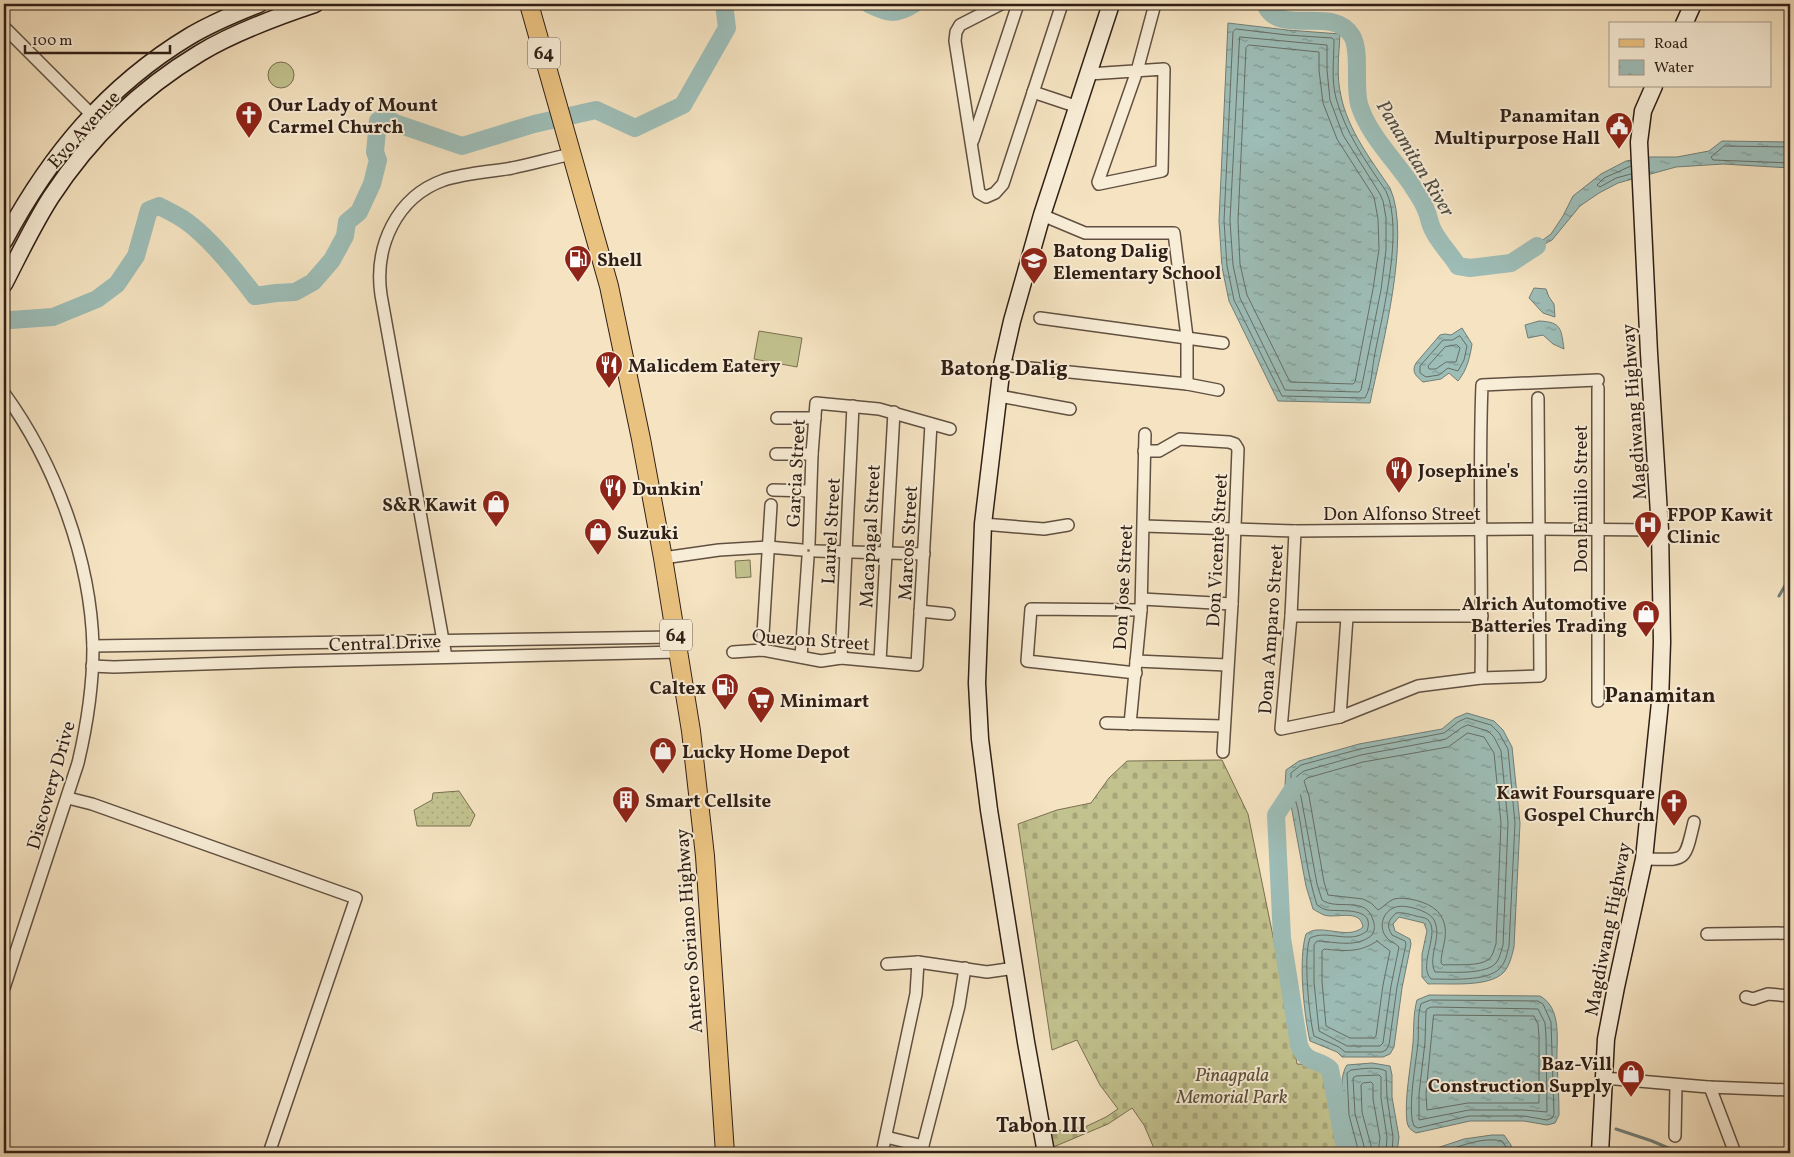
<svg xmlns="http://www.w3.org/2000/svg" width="1794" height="1157" font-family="Vollkorn,serif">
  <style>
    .grass { fill: #c2c28e; stroke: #797052 }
    .cemetery { fill: url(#cemetery-stones); stroke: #797052 }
    .park { fill: url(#park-dots); stroke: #797052 }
    .water { fill: url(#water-ripples); stroke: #717e77 }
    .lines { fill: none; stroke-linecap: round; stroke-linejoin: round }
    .shore { stroke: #666e66; stroke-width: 1 }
    .stream { stroke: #717e77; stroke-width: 3 }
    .river { stroke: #9dbdb7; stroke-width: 18 }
    .street-casing { stroke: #615041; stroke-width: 14 }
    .secondary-casing { stroke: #301f16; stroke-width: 19 }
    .primary-casing { stroke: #301f16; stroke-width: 20 }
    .street { stroke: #f8edd7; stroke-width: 11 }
    .secondary { stroke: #f8edd7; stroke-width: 16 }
    .primary { stroke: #eac280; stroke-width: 18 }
    .labels { text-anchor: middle; stroke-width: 4; stroke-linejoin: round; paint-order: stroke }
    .shield { fill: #f8edd7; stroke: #6c5d50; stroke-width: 1 }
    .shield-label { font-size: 18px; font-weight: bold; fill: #301f16 }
    .poi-label { font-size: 19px; font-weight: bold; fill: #301f16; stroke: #f8edd7; text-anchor: start }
    .street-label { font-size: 19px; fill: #301f16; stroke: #f8edd7 }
    .park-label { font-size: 19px; font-style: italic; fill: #5c503a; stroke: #f8edd7 }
    .water-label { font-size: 20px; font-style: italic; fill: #514e46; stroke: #f8edd7 }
    .quarter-label { font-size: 21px; font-weight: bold; fill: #301f16; stroke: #f8edd7 }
  </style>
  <defs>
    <pattern id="cemetery-stones" width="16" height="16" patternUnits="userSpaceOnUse" patternTransform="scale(1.25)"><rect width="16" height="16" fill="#c2c28e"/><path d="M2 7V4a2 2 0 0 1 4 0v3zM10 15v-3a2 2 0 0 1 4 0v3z" fill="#a7a67a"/></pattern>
    <pattern id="park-dots" width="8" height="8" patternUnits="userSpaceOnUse" patternTransform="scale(1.25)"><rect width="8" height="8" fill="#c2c28e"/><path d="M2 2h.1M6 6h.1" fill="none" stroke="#a7a67a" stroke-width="1.8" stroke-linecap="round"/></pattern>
    <pattern id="water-ripples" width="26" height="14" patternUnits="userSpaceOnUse" patternTransform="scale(1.25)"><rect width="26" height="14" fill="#9dbdb7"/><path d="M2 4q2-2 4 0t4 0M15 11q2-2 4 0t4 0" fill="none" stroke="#809994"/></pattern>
  </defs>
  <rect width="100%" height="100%" fill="#f5e3c1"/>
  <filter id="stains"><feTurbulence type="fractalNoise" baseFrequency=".004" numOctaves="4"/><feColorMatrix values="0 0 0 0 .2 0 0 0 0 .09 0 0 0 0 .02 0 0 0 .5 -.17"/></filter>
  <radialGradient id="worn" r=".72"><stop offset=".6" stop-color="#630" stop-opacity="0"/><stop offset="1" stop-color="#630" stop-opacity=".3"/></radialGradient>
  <g class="grass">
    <circle cx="281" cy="75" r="13"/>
    <path d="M759 331 802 338 797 367 754 359Z"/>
    <path d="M750 560 751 577 736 578 735 561Z"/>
  </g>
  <path class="cemetery" d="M1222 760 1248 814 1284 990 1297 1064 1318 1065 1327 1069 1342 1153H1156L1144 1125 1132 1108 1108 1124 1051 1148 1048 1132 1085 1127 1106 1117 1118 1109 1100 1085 1077 1040 1052 1050 1018 824 1057 810 1091 803 1109 778 1127 761Z"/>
  <path class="park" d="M459 791 475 815 470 826H417L414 810 432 800 433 793Z"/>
  <g class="water">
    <path d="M1228 23 1287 30 1340 34C1339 55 1336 75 1341 96 1348 130 1371 160 1390 188 1412 236 1381 350 1370 403L1278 401 1229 301 1222 267 1219 221Z"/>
    <path d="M1722 141 1790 142V168L1723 164 1676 167 1618 183 1599 193 1580 206 1552 240 1517 259 1551 234 1563 216 1573 196 1601 174 1626 161 1650 157H1677L1709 151Z"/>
    <path d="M1534 288 1546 289 1549 297 1554 304 1555 317 1543 313 1529 298Z"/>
    <path d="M1539 321C1562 322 1561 329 1564 349L1553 344 1543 335 1528 338 1525 325Z"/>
    <path d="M1462 328 1472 344C1470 357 1467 370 1458 381L1449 373 1441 379 1423 382C1416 376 1411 372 1416 363L1440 335 1445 334 1451 335Z"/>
    <path d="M1467 713 1494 721 1503 730 1512 747 1520 823 1514 947C1512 955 1510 965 1504 972 1489 988 1449 983 1428 984L1422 977V954L1427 931 1424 923 1399 917 1393 924 1395 931 1410 939 1411 944 1402 988 1394 1047 1390 1054 1383 1057H1342L1337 1052 1310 1041C1304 1015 1298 959 1306 934 1309 932 1313 930 1317 930 1332 929 1351 938 1363 927 1360 908 1337 919 1324 915 1320 913 1316 911 1313 909L1306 886 1290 800 1285 785 1286 770 1299 761 1359 744 1442 729 1455 718Z"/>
    <path d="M1429 995 1540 996C1563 1009 1556 1042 1557 1064 1558 1081 1559 1098 1559 1115L1555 1123 1547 1125 1524 1121H1470L1416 1133C1411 1130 1408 1128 1407 1122 1404 1101 1411 1065 1413 1043 1414 1029 1413 1014 1417 1000Z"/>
    <path d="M1372 1063 1390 1066 1392 1075V1097L1399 1137 1397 1153H1355C1348 1132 1334 1084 1347 1065Z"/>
    <path d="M1492 1135H1504L1511 1145 1512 1153H1406L1413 1150 1437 1148 1464 1139Z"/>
  </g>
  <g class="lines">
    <g class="shore">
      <path d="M1236 29 1287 35 1332 38 1334 40C1334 59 1331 79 1336 98 1345 132 1366 162 1386 191 1404 230 1383 311 1375 353 1372 367 1372 386 1365 398L1282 396 1234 300 1227 266 1224 221 1233 32Z"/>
      <path d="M1240 37 1327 45V70L1330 100 1343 135 1380 194 1383 201 1386 218V250L1381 290 1361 390 1359 392 1285 390 1240 298 1233 265 1230 221Z"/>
      <path d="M1249 45 1319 52V70L1323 103 1337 139 1374 197 1378 219 1379 249 1373 289 1355 382 1353 384 1290 382 1247 295 1240 264 1238 221 1246 48Z"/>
      <path d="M1790 147 1724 146 1711 157 1713 160 1790 163"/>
      <path d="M1631 166 1604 178 1597 185 1600 187 1616 178 1631 174"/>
      <path d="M1460 336 1467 346 1464 360 1458 371 1448 368 1439 375 1426 377 1420 373V366L1443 340H1452Z"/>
      <path d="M1457 345 1460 348 1456 362H1446L1436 369H1429L1428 366 1445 347Z"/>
      <path d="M1467 718 1491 725 1499 733 1508 749 1515 823 1509 946C1507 953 1506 962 1500 968 1488 982 1448 979 1431 979 1417 965 1442 931 1427 919 1424 917 1419 917 1416 916 1409 914 1402 912 1396 913 1388 921 1386 925 1392 935L1405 941 1406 944 1397 987 1389 1045 1386 1050 1382 1052H1345L1339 1047 1314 1036C1309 1017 1303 955 1310 938 1328 929 1350 945 1367 931 1376 906 1340 912 1328 910 1324 910 1320 907 1317 905 1307 874 1304 842 1298 810 1295 797 1290 786 1291 773L1301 765 1360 749 1444 733 1458 722Z"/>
      <path d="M1468 725 1488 731 1494 737 1501 751 1508 823 1503 945C1501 951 1500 958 1496 963 1486 975 1450 972 1435 972 1427 956 1443 937 1434 920 1430 911 1405 904 1396 907 1382 911 1378 928 1387 938 1390 942 1396 943 1399 947L1391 986 1383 1043 1380 1046H1347L1319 1031 1314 982V945L1317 941C1336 942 1357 948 1372 935 1375 930 1375 925 1373 920 1366 895 1337 911 1322 900L1317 884 1301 797 1296 783 1297 776 1304 771 1361 755 1446 739 1461 728Z"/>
      <path d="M1468 733 1484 737 1494 753 1501 823 1496 944C1494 949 1493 956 1489 959 1480 967 1455 964 1443 965L1441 963C1441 951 1447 939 1445 927 1444 921 1441 914 1436 910 1428 902 1405 896 1394 899 1388 901 1384 907 1378 910L1371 903 1363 899 1328 895 1324 882 1309 796 1304 781 1307 778 1363 762 1448 747Z"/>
      <path d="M1377 941 1390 951 1383 985 1376 1036 1374 1038H1350L1326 1026 1322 981V951L1324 949C1344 951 1360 953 1377 941Z"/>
      <path d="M1431 1000 1538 1001 1543 1004 1551 1022 1554 1114 1552 1118 1547 1120 1524 1116H1469L1418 1128 1414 1126C1407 1110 1416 1063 1418 1043 1419 1031 1417 1016 1421 1004Z"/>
      <path d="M1432 1007 1538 1009 1545 1023 1546 1036 1547 1112 1524 1110H1469L1419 1120V1094L1425 1042 1426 1011 1427 1009Z"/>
      <path d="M1434 1015 1534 1016 1538 1024 1539 1036V1103H1468L1427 1110 1426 1094Z"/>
      <path d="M1359 1153 1349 1115 1347 1073 1351 1070C1361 1069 1377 1066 1386 1071L1387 1097 1393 1137 1392 1153"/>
      <path d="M1366 1153 1355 1114 1353 1078 1356 1076 1379 1075 1381 1077V1098L1387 1137 1386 1153"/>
      <path d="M1373 1153 1362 1112 1361 1085 1363 1083 1371 1082 1373 1084V1099L1380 1138 1378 1153"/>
      <path d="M1435 1153C1457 1149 1479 1136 1502 1141L1506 1147 1507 1153"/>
    </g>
    <g class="stream">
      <path d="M1779 596 1790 577"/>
      <path d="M1616 1129 1652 1141 1680 1153"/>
    </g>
    <g class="river">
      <path d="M869 4C888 13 895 16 914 4"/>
      <path d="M1265 4C1279 38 1332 4 1352 36 1361 51 1354 85 1359 104 1368 134 1393 158 1411 184 1416 192 1423 201 1426 210 1429 216 1429 222 1432 228 1438 242 1450 253 1458 266L1470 268 1511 263 1537 246"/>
      <path d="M11 320 53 317 97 299 117 284 136 256 149 210 159 206C167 210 175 214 183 219 207 235 237 272 255 296L276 293 295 292 313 282 332 260 345 236 347 222 359 212 372 184 378 160 375 152 378 121 384 117 395 123 462 146 534 124 596 110 635 128 683 105 727 28 724 4"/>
      <path d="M1295 786 1276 815 1282 938 1299 1045C1306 1064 1317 1058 1330 1069L1346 1153"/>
    </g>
    <defs>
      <g id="street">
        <path d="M1001 4 960 25 956 32 955 41 979 193 986 197 995 193 1003 184 1062 4"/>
        <path d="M4 27 105 128"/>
        <path d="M1089 74 1164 69 1162 171 1099 184 1098 182 1137 71 1155 4"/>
        <path d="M1033 92 1078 107"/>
        <path d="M973 140 1018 4"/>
        <path d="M1042 215 1085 233H1174L1187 337V384"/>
        <path d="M1040 318 1223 343"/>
        <path d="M1002 365 1187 384 1218 390"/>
        <path d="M4 393C55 463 91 560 93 647 93 687 87 725 78 763L4 988"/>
        <path d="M999 396 1070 409"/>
        <path d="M777 418H815"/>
        <path d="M1144 451H1159L1180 439 1229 442 1235 444 1238 449 1232 604 1223 752"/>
        <path d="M776 454H812"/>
        <path d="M773 490 810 491"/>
        <path d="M983 524 1044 529 1068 525"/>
        <path d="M1144 526 1295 531 1539 529 1660 530"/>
        <path d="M1295 531 1291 616 1281 729 1340 717 1418 686 1481 678 1540 676 1538 398"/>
        <path d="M809 544 812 454 816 403 879 409 950 429"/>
        <path d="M815 551 924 554"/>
        <path d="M663 558 719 550 768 547 802 550"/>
        <path d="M1142 599 1232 604"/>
        <path d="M920 611 949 614"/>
        <path d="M1291 616H1482"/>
        <path d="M93 646 676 637"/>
        <path d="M762 650 771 505"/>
        <path d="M733 652 762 650 821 661 841 658 917 665 931 424"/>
        <path d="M446 657 381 295C374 247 396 197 444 180 466 173 489 172 512 168 532 164 552 158 572 154"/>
        <path d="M801 657 808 557"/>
        <path d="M841 658 853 406"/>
        <path d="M880 661 894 412"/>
        <path d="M1136 661 1227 665"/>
        <path d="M92 666 114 667 294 661 678 652"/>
        <path d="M1136 673 1027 661 1031 609 1141 610"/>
        <path d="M1481 678C1483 580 1478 483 1482 385L1598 380"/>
        <path d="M1598 701V388"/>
        <path d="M1340 717 1347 617"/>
        <path d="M1106 723 1223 726"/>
        <path d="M1130 724 1141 610 1145 434"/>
        <path d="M68 798 92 804 356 898 269 1153"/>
        <path d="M1644 859C1686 859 1684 865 1694 822"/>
        <path d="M1707 934 1790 933"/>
        <path d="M887 964 918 962 987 972 1015 968"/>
        <path d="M1746 997 1753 999 1768 994 1790 996"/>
        <path d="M1604 1078 1708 1087 1790 1090"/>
        <path d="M1710 1087 1735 1153"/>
        <path d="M1675 1136 1676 1085"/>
        <path d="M886 1137 923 1146"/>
        <path d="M882 1153 916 994 918 962"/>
        <path d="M921 1153 959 1006 965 968"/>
      </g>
      <g id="secondary">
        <path d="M1684 24 1693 4"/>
        <path d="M4 241C49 156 107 86 190 36 212 23 236 13 259 4"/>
        <path d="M4 284C19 255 33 225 51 197 89 139 140 89 200 53 235 32 276 17 315 4"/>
        <path d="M1046 1153 1026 1042 989 810 980 739 977 683 983 524 1002 365 1012 321 1042 215 1111 4"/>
        <path d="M1600 1153 1606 1039 1616 987 1644 859 1660 702 1662 642 1660 530 1649 353 1639 142 1643 111 1654 86"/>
      </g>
      <path id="primary" d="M529 4 609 286 641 439 663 558 691 731 705 856 725 1153"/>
    </defs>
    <use href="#street" class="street-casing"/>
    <use href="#secondary" class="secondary-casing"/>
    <use href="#primary" class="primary-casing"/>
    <use href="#street" class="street"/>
    <use href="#secondary" class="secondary"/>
    <use href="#primary" class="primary"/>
  </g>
  <defs>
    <symbol id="church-pin" viewBox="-11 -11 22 30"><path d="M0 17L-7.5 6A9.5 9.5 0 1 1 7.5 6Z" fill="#8f2418" stroke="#f8edd7"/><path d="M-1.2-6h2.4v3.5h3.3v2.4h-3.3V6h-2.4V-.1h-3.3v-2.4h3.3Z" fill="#fff"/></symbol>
    <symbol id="civic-pin" viewBox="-11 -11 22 30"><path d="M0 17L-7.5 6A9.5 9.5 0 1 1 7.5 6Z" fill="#8f2418" stroke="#f8edd7"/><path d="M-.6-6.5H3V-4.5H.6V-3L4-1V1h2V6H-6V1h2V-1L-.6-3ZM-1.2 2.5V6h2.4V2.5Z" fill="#fff"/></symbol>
    <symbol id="fuel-pin" viewBox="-11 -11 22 30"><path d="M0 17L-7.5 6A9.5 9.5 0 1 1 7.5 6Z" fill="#8f2418" stroke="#f8edd7"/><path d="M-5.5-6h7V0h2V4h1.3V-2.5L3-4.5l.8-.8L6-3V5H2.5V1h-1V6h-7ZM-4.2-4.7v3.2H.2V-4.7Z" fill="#fff"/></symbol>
    <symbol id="school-pin" viewBox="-11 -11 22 30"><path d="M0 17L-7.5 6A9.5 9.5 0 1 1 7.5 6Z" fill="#8f2418" stroke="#f8edd7"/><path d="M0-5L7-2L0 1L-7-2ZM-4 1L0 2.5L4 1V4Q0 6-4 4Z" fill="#fff"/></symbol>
    <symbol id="restaurant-pin" viewBox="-11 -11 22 30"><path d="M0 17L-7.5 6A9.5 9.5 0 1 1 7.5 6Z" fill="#8f2418" stroke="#f8edd7"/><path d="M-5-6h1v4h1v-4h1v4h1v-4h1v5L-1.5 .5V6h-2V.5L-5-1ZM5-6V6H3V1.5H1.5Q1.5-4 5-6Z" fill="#fff"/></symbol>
    <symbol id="shop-pin" viewBox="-11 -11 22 30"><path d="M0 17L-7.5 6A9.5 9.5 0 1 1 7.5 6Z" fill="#8f2418" stroke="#f8edd7"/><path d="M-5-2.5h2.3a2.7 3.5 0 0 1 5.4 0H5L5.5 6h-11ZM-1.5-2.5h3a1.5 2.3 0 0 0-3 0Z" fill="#fff"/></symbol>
    <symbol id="hospital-pin" viewBox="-11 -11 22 30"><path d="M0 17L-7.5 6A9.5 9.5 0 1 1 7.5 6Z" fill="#8f2418" stroke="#f8edd7"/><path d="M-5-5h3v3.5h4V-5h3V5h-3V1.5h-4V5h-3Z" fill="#fff"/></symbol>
    <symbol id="supermarket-pin" viewBox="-11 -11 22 30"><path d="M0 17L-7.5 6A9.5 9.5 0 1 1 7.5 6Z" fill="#8f2418" stroke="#f8edd7"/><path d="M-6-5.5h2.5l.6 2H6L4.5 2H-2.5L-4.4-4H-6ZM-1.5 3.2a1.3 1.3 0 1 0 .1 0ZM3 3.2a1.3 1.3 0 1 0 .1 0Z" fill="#fff"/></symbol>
    <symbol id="building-pin" viewBox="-11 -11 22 30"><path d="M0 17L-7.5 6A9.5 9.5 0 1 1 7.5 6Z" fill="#8f2418" stroke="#f8edd7"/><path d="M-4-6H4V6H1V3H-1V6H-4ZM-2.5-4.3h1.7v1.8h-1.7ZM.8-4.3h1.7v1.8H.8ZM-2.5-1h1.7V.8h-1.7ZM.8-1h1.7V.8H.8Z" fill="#fff"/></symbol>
  </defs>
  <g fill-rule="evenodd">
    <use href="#church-pin" x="233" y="99" width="32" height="43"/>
    <use href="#civic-pin" x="1603" y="110" width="32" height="43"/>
    <use href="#fuel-pin" x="562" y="243" width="32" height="43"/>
    <use href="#school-pin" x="1018" y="245" width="32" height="43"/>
    <use href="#restaurant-pin" x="593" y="349" width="32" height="43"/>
    <use href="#restaurant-pin" x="1383" y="454" width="32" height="43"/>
    <use href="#restaurant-pin" x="597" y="472" width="32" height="43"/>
    <use href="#shop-pin" x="480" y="488" width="32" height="43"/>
    <use href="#hospital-pin" x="1632" y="509" width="32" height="43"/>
    <use href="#shop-pin" x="582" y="516" width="32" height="43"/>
    <use href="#shop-pin" x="1630" y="598" width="32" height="43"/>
    <use href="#fuel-pin" x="709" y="671" width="32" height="43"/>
    <use href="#supermarket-pin" x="745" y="684" width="32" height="43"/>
    <use href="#shop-pin" x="647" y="735" width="32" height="43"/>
    <use href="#building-pin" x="610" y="784" width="32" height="43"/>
    <use href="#church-pin" x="1658" y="787" width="32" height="43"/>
    <use href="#shop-pin" x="1615" y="1058" width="32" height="43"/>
  </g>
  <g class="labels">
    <g class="shield">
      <rect x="528" y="37.5" width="32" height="31" rx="4"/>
      <rect x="660" y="619.5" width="32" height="31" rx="4"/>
    </g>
    <g class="shield-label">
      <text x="544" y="59">64</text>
      <text x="676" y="641">64</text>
    </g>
    <g class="poi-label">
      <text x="268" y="111">Our Lady of Mount<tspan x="268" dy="22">Carmel Church</tspan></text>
      <text x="1600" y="122" text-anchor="end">Panamitan<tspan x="1600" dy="22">Multipurpose Hall</tspan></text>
      <text x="1053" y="257">Batong Dalig<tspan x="1053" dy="22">Elementary School</tspan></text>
      <text x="597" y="266">Shell</text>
      <text x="628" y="372">Malicdem Eatery</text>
      <text x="1418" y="477">Josephine's</text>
      <text x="632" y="495">Dunkin'</text>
      <text x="477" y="511" text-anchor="end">S&amp;R Kawit</text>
      <text x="1667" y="521">FPOP Kawit<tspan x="1667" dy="22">Clinic</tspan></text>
      <text x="617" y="539">Suzuki</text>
      <text x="1627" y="610" text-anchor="end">Alrich Automotive<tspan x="1627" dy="22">Batteries Trading</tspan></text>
      <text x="706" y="694" text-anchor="end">Caltex</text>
      <text x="780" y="707">Minimart</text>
      <text x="682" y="758">Lucky Home Depot</text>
      <text x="1655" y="799" text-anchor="end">Kawit Foursquare<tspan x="1655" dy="22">Gospel Church</tspan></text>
      <text x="645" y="807">Smart Cellsite</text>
      <text x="1612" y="1070" text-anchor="end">Baz-Vill<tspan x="1612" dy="22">Construction Supply</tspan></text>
    </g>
    <g class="street-label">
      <text transform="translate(83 129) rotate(-48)" y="7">Evo Avenue</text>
      <text transform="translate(1633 412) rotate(-94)" y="7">Magdiwang Highway</text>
      <text transform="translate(795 473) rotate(-87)" y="7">Garcia Street</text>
      <text transform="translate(1580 499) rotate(-90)" y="7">Don Emilio Street</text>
      <text x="1402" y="520">Don Alfonso Street</text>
      <text transform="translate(830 531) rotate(-87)" y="7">Laurel Street</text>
      <text transform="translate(869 536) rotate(-87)" y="7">Macapagal Street</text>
      <text transform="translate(907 543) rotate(-87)" y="7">Marcos Street</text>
      <text transform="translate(1216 550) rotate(-87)" y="7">Don Vicente Street</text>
      <text transform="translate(1122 587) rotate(-87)" y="7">Don Jose Street</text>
      <text transform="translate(1270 629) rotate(-86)" y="7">Dona Amparo Street</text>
      <text transform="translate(811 639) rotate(4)" y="7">Quezon Street</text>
      <text transform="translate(385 642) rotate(-2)" y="7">Central Drive</text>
      <text transform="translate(50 785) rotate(-74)" y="7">Discovery Drive</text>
      <text transform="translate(1607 929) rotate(-79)" y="7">Magdiwang Highway</text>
      <text transform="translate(688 931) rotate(-94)" y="7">Antero Soriano Highway</text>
    </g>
    <g class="park-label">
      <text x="1232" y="1081">Pinagpala<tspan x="1232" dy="22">Memorial Park</tspan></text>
    </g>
    <g class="water-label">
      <text transform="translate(1416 158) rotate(59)" y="7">Panamitan River</text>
    </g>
    <g class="quarter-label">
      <text x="1004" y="375">Batong Dalig</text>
      <text x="1660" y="702">Panamitan</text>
      <text x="1041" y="1132">Tabon III</text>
    </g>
  </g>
  <rect width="1794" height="1157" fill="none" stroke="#f5e3c1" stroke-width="20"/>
  <rect x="5" y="5" width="1784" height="1147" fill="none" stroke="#301f16" stroke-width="2.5"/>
  <rect x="10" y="10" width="1774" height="1137" fill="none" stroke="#301f16"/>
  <rect x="1609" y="22" width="162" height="65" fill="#f8edd7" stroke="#a89b8a"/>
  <rect x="1619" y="39" width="25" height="8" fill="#eac280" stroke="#a89b8a"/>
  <text x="1654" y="48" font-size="15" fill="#301f16">Road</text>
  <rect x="1619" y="60" width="25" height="15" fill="url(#water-ripples)" stroke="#a89b8a"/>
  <text x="1654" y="72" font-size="15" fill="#301f16">Water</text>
  <path d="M25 45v8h145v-8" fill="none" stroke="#301f16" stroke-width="2.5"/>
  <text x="32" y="45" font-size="15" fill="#301f16" stroke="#f8edd7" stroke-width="4" paint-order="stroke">100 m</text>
  <rect width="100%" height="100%" filter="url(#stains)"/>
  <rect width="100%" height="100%" fill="url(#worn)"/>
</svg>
